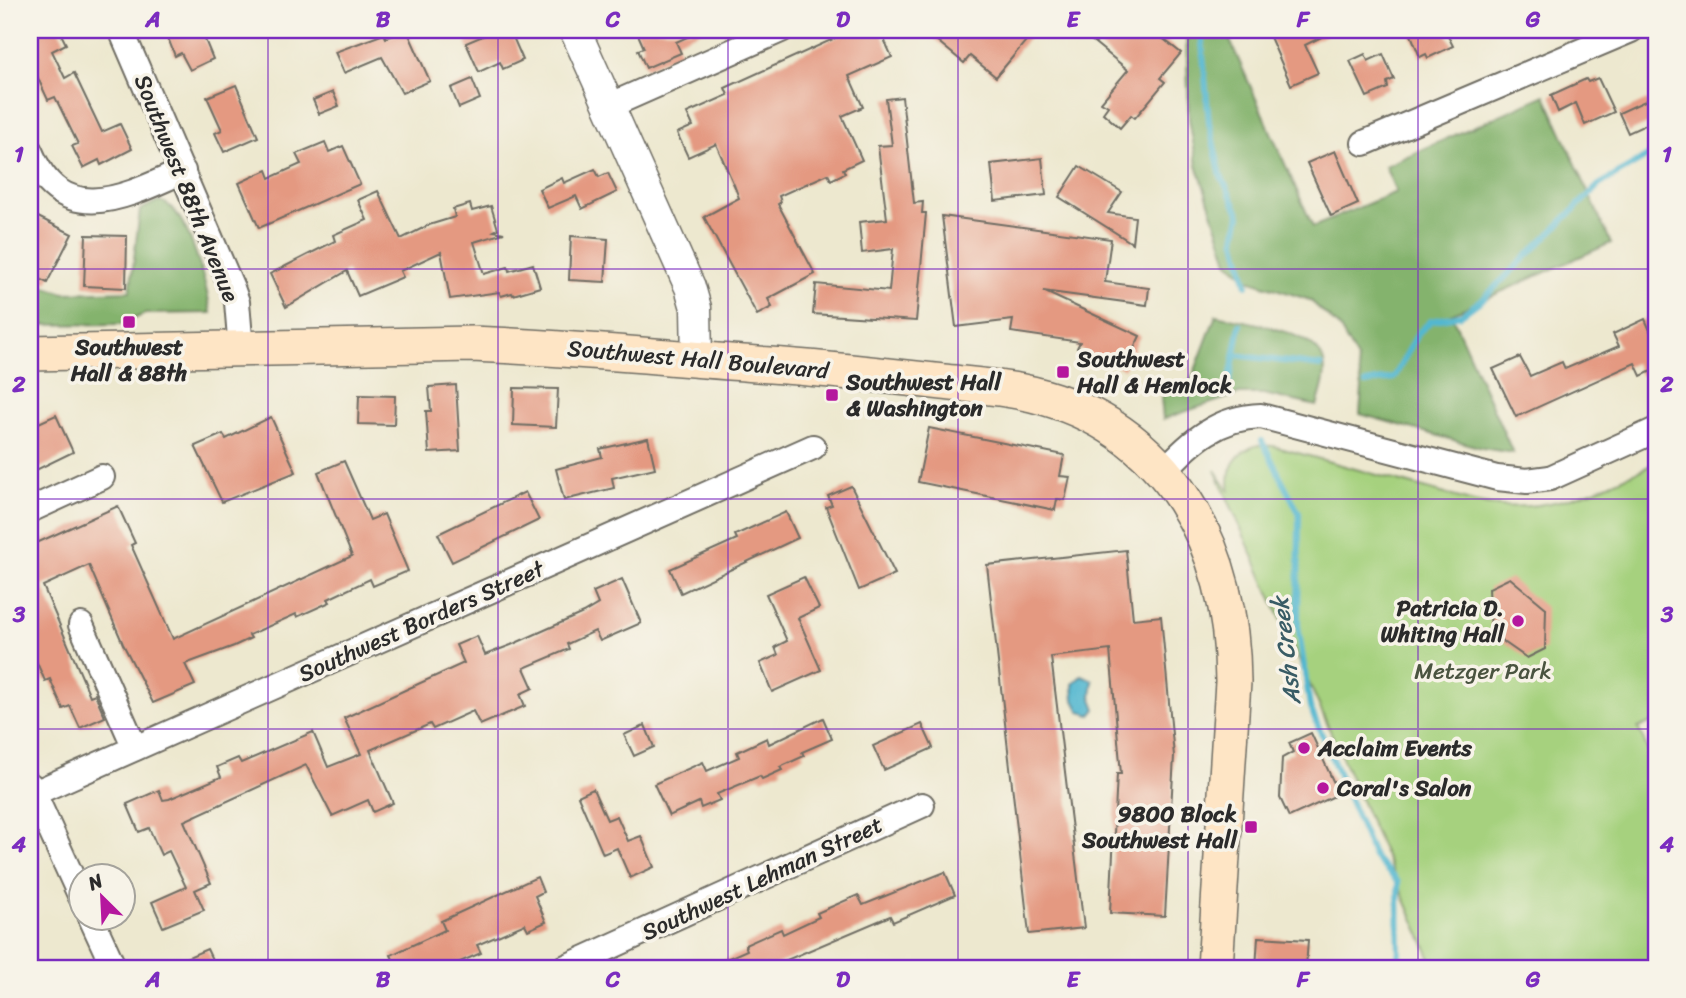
<svg xmlns="http://www.w3.org/2000/svg" width="1686" height="998" font-family="Sriracha,sans-serif">
  <style>
    .green { fill: #a6d17e; stroke: #687e54; stroke-width: 2 }
    .forest { fill: #84b36d; stroke: #586f4c; stroke-width: 2 }
    .water { fill: #52b7d0; stroke: #3e717e; stroke-width: 2 }
    .lines { fill: none; stroke-linecap: round; stroke-linejoin: round }
    .stream { stroke: #52b7d0; stroke-width: 6 }
    .building { fill: #e49981 }
    .minor-casing { stroke: #6f6d64; stroke-width: 28 }
    .tertiary-casing { stroke: #6f6d64; stroke-width: 33 }
    .secondary-casing { stroke: #6f6d64; stroke-width: 38 }
    .minor { stroke: #fff; stroke-width: 24 }
    .tertiary { stroke: #fff; stroke-width: 30 }
    .secondary { stroke: #fee5c5; stroke-width: 35 }
    .grid { fill: none; stroke: #7b2cbf; stroke-width: 2; stroke-opacity: 0.55 }
    .poi-dot { fill: #b5179e; stroke: #f7f3e8; stroke-width: 2.5 }
    .labels { text-anchor: middle; stroke-width: 7; stroke-linejoin: round; paint-order: stroke }
    .street-label { font-size: 23px; fill: #2b2b2b; stroke: #f7f3e8 }
    .poi-label { font-size: 23px; font-weight: bold; fill: #2b2b2b; stroke: #f7f3e8; text-anchor: start }
    .park-label { font-size: 23px; fill: #4a5440; stroke: #f7f3e8 }
    .water-label { font-size: 24px; font-style: italic; fill: #395c65; stroke: #f7f3e8 }
    .neatline { fill: none; stroke: #7b2cbf; stroke-width: 2.5 }
    .grid-label { font-size: 23px; text-anchor: middle; font-weight: bold; fill: #7b2cbf }
  </style>
  <rect width="100%" height="100%" fill="#f7f3e8"/>
  <filter id="ink" filterUnits="userSpaceOnUse"><feTurbulence type="fractalNoise" baseFrequency=".0143" numOctaves="2"/><feDisplacementMap in="SourceGraphic" scale="14" xChannelSelector="R" yChannelSelector="G"/><feConvolveMatrix kernelMatrix="1 2 1 2 8 2 1 2 1" color-interpolation-filters="sRGB"/></filter>
  <filter id="wash" filterUnits="userSpaceOnUse"><feTurbulence type="fractalNoise" baseFrequency=".00686" numOctaves="4" result="noise"/><feDisplacementMap in="SourceGraphic" scale="28" xChannelSelector="R" yChannelSelector="G"/><feGaussianBlur stdDeviation="1.57" result="paint"/><feColorMatrix in="noise" values="0 0 0 0 0 0 0 0 0 0 0 0 0 0 0 0 0 1.4 0 .05"/><feComposite in="paint" operator="in"/></filter>
  <g filter="url(#wash)">
    <rect width="100%" height="100%" fill="#ede8cf"/>
    <path class="green" d="M1258 445 1273 446 1474 502C1542 518 1596 490 1656 463V720L1638 728 1656 768V968H1435L1215 470 1230 492C1226 469 1235 452 1258 445Z"/>
    <g class="forest">
      <path d="M1186 30H1241L1228 36 1313 227 1396 192 1385 166 1545 95 1611 243 1451 314 1513 453 1482 448 1360 414 1362 388 1357 359 1339 327 1310 300 1248 280 1228 261 1197 165 1189 119Z"/>
      <path d="M158 201C187 202 207 288 211 313L145 314 122 324 30 325V282L64 293 130 291 140 210Z"/>
      <path d="M1216 315C1242 321 1317 331 1324 362 1327 376 1321 392 1317 406L1263 394H1239L1163 419 1161 397 1191 381Z"/>
    </g>
    <path class="water" d="M1082 675 1093 680 1091 696 1096 709 1091 715 1080 712 1074 700 1073 684Z"/>
    <g class="lines">
      <g class="stream">
        <path d="M1201 30 1209 123 1221 176 1240 215 1235 238 1247 285"/>
        <path d="M1235 355 1321 366"/>
        <path d="M1366 383 1394 378 1418 333 1431 321 1461 315 1484 298 1599 185 1656 151"/>
        <path d="M1228 390 1240 325"/>
        <path d="M1262 441 1299 513 1298 625 1310 707 1374 857 1398 882 1399 968"/>
      </g>
    </g>
    <g id="blocks">
      <g class="building">
        <path d="M30 30H59L66 44 52 51 65 78 74 73 102 132 120 124 132 149 101 165 99 160 83 168 72 146 78 144 55 97 48 100 30 61Z"/>
        <path d="M165 30H201L213 59 190 70 181 53 175 56Z"/>
        <path d="M407 30 430 81 402 93 382 57 344 73 335 52 384 34 386 38Z"/>
        <path d="M497 30H510L523 60 503 69 500 62 479 72 466 43Z"/>
        <path d="M636 30H703L676 42 681 53 646 68 638 50 644 48Z"/>
        <path d="M853 30H880L892 57 849 76 863 107 842 116 862 160 843 169 845 173 831 180 828 174 779 196 781 202 778 204 815 274 768 299 772 307 757 315 704 217 739 198 734 185 716 144 688 157 677 133 693 126 687 113 728 95 725 88Z"/>
        <path d="M924 30H1035L996 77 970 56 964 63Z"/>
        <path d="M1079 30H1152L1181 53 1160 78 1165 82 1135 118 1131 115 1120 128 1103 113 1108 106 1101 102 1128 70Z"/>
        <path d="M1287 30H1336L1305 45 1318 73 1291 85 1270 37Z"/>
        <path d="M1409 30H1445L1453 46 1428 58 1426 54 1420 57Z"/>
        <path d="M1365 54 1368 61 1383 54 1394 79 1387 82 1388 88 1367 97 1350 61Z"/>
        <path d="M1598 78 1614 112 1585 125 1576 103 1558 112 1551 95 1586 79 1588 82Z"/>
        <path d="M472 79 480 99 459 108 451 88Z"/>
        <path d="M236 85 258 137 224 152 215 133 222 130 207 97Z"/>
        <path d="M333 92 339 106 319 114 313 100Z"/>
        <path d="M902 97 914 203 923 202 922 213H926L916 321 813 314 816 284 889 291 893 249 862 253 859 222 887 219 878 146 892 145 886 99Z"/>
        <path d="M1647 100 1656 120 1628 133 1619 113Z"/>
        <path d="M325 142 329 152 343 146 360 184 259 228 239 183 267 170 270 178 301 164 296 154Z"/>
        <path d="M1335 151 1358 204 1331 216 1307 163Z"/>
        <path d="M1042 158 1046 195 995 201 991 164Z"/>
        <path d="M1079 166 1122 192 1108 213 1135 217 1132 243 1059 197Z"/>
        <path d="M595 169 599 177 608 173 617 192 582 209 576 196 548 208 539 189 562 178 564 183Z"/>
        <path d="M378 191 401 239 429 225 455 217 453 209 470 204 472 211 491 206 498 229 494 231 504 233 474 242 484 274 508 267 509 271 533 264 540 287 513 295 512 293 501 296 499 292 450 299 441 252 400 271 403 277 358 296 347 271 286 307 270 274 335 241 333 235 367 220 358 200Z"/>
        <path d="M30 213 72 234 47 283 30 274Z"/>
        <path d="M942 216 1111 239 1105 282 1149 288 1147 305 1043 291 1140 336 1124 369 1077 348 1080 342 1011 332 1013 320 956 327Z"/>
        <path d="M86 235 127 236 126 288 84 286Z"/>
        <path d="M571 236 608 239 605 282 569 280Z"/>
        <path d="M1645 319 1656 344V369L1641 376 1635 363 1516 417 1493 369 1520 357 1530 376 1562 362 1565 369 1619 346 1613 334Z"/>
        <path d="M456 385 460 451 429 453 426 411H431L429 387Z"/>
        <path d="M514 388 558 389 556 427 513 425Z"/>
        <path d="M359 395 395 396 394 425 358 424Z"/>
        <path d="M56 415 73 452 30 473V427Z"/>
        <path d="M271 417 296 472 222 502 195 446 223 434 226 439Z"/>
        <path d="M929 428 1064 455 1060 476 1070 477 1065 500 1057 499 1055 510 918 482Z"/>
        <path d="M648 438 655 468 612 478 614 488 564 500 556 469 602 457 600 449Z"/>
        <path d="M344 461 370 520 384 514 408 571 373 586 370 579 328 599 330 602 297 617 296 614 249 635 251 638 234 646 185 664 195 685 153 703 123 644 89 565 43 586 90 696 95 694 105 717 80 728 70 706 63 709 50 679 45 681 30 647V546L118 506 135 543 131 545 173 639 352 556 318 472Z"/>
        <path d="M851 486 895 574 859 590 826 507 832 505 828 496Z"/>
        <path d="M525 492 539 520 452 562 438 534Z"/>
        <path d="M786 512 798 538 681 593 670 569 737 539 735 535Z"/>
        <path d="M1126 550 1133 619 1161 616 1174 756 1165 916 1110 913 1117 774H1121L1110 650 1051 657 1084 928 1029 934 987 565Z"/>
        <path d="M804 577 819 608 798 618 821 670 772 692 760 663 778 655 775 647 787 641 766 594Z"/>
        <path d="M1510 578 1546 608 1545 649 1527 658 1491 633 1489 588Z"/>
        <path d="M622 579 641 623 600 641 595 631 567 644 569 649 524 668 533 688 520 694 525 706 480 725 473 711 433 729 430 724 370 750 393 803 373 812 368 800 332 816 306 765 184 821 211 883 195 890 204 910 163 927 152 902 186 887 169 851 161 855 149 828 139 832 127 804 159 790 163 800 169 799 221 777 217 767 238 758 241 763 313 732 328 767 361 754 344 718 464 663 456 645 477 636 485 655 511 645 583 613 598 604 593 592Z"/>
        <path d="M823 718 832 739 802 752 804 756 780 767 782 770 762 779 760 776 717 794 720 800 701 808 699 802 669 816 654 784 703 762 707 771 739 757 737 752 767 738 769 744Z"/>
        <path d="M922 724 933 748 884 770 873 746Z"/>
        <path d="M645 725 654 747 634 756 624 735Z"/>
        <path d="M1311 733 1339 794 1289 817 1280 798 1282 758 1293 752 1289 743Z"/>
        <path d="M593 789 607 820 617 816 628 841 641 836 654 867 630 878 617 848 603 854 578 796Z"/>
        <path d="M945 872 955 895 893 922 890 916 768 968H706L747 950 745 945 781 929 783 934 819 917 817 913 858 895 863 905Z"/>
        <path d="M537 877 543 892 535 896 546 922 528 930 525 924 477 945 481 953 446 968H397L391 955 445 930 441 921Z"/>
        <path d="M1258 937 1308 940 1306 968H1256Z"/>
        <path d="M207 949 216 968H163Z"/>
      </g>
    </g>
  </g>
  <g filter="url(#ink)">
    <use href="#blocks" fill-opacity="0" stroke="#6f6d64" stroke-width="2"/>
    <g class="lines">
      <defs>
        <g id="minor">
          <path d="M121 30 232 288 237 302 241 350"/>
          <path d="M609 106 781 30"/>
          <path d="M1364 143 1631 30"/>
          <path d="M30 151C62 230 125 197 183 171"/>
          <path d="M1164 471C1191 441 1219 417 1261 416L1497 478 1527 481 1550 478 1656 430"/>
          <path d="M30 510 102 477"/>
          <path d="M81 625 135 748"/>
          <path d="M30 785 80 895"/>
          <path d="M30 795 813 447"/>
          <path d="M91 918 114 968"/>
          <path d="M564 968 922 805"/>
        </g>
        <path id="tertiary" d="M575 30 690 287 696 308 697 360"/>
        <path id="secondary" d="M30 353 472 344C576 348 680 359 784 366 837 370 890 376 943 382 972 385 1003 387 1032 394 1171 428 1232 547 1233 682L1215 968"/>
      </defs>
      <use href="#minor" class="minor-casing"/>
      <use href="#tertiary" class="tertiary-casing"/>
      <use href="#secondary" class="secondary-casing"/>
      <use href="#minor" class="minor"/>
      <use href="#tertiary" class="tertiary"/>
      <use href="#secondary" class="secondary"/>
    </g>
  </g>
  <path class="grid" d="M268 30V968M498 30V968M728 30V968M958 30V968M1188 30V968M1418 30V968M30 269H1656M30 499H1656M30 729H1656"/>
  <g class="poi-dot">
    <rect x="122" y="315" width="14" height="14" rx="3.5"/>
    <rect x="1056" y="365" width="14" height="14" rx="3.5"/>
    <rect x="825" y="388" width="14" height="14" rx="3.5"/>
    <circle cx="1518" cy="621" r="7"/>
    <circle cx="1304" cy="748" r="7"/>
    <circle cx="1323" cy="788" r="7"/>
    <rect x="1244" y="820" width="14" height="14" rx="3.5"/>
  </g>
  <g class="labels">
    <g class="street-label">
      <text transform="translate(187 188) rotate(68)" y="8">Southwest 88th Avenue</text>
      <text transform="translate(698 359) rotate(5)" y="8">Southwest Hall Boulevard</text>
      <text transform="translate(421 621) rotate(-24)" y="8">Southwest Borders Street</text>
      <text transform="translate(762 878) rotate(-25)" y="8">Southwest Lehman Street</text>
    </g>
    <g class="poi-label">
      <text x="129" y="355" text-anchor="middle">Southwest<tspan x="129" dy="26">Hall &amp; 88th</tspan></text>
      <text x="1077" y="367">Southwest<tspan x="1077" dy="26">Hall &amp; Hemlock</tspan></text>
      <text x="846" y="390">Southwest Hall<tspan x="846" dy="26">&amp; Washington</tspan></text>
      <text x="1504" y="616" text-anchor="end">Patricia D.<tspan x="1504" dy="26">Whiting Hall</tspan></text>
      <text x="1318" y="756">Acclaim Events</text>
      <text x="1337" y="796">Coral's Salon</text>
      <text x="1237" y="822" text-anchor="end">9800 Block<tspan x="1237" dy="26">Southwest Hall</tspan></text>
    </g>
    <g class="park-label">
      <text x="1483" y="679">Metzger Park</text>
    </g>
    <g class="water-label">
      <text transform="translate(1286 651) rotate(-97)" y="8">Ash Creek</text>
    </g>
  </g>
  <rect width="1686" height="998" fill="none" stroke="#f7f3e8" stroke-width="77"/>
  <g transform="translate(102 897) rotate(336)"><circle r="33" fill="#f7f3e8" stroke="#a5a39c" stroke-width="2"/>
  <path d="M0-5L12 26L0 18L-12 26Z" fill="#b5179e"/>
  <text y="-10" font-size="19" font-weight="bold" text-anchor="middle" fill="#2b2b2b">N</text>
  </g>
  <rect x="38" y="38" width="1610" height="922" class="neatline"/>
  <g class="grid-label">
    <text x="153" y="27">A</text>
    <text x="383" y="27">B</text>
    <text x="613" y="27">C</text>
    <text x="843" y="27">D</text>
    <text x="1073" y="27">E</text>
    <text x="1303" y="27">F</text>
    <text x="1533" y="27">G</text>
    <text x="19" y="162">1</text>
    <text x="1667" y="162">1</text>
    <text x="19" y="392">2</text>
    <text x="1667" y="392">2</text>
    <text x="19" y="622">3</text>
    <text x="1667" y="622">3</text>
    <text x="19" y="852">4</text>
    <text x="1667" y="852">4</text>
    <text x="153" y="987">A</text>
    <text x="383" y="987">B</text>
    <text x="613" y="987">C</text>
    <text x="843" y="987">D</text>
    <text x="1073" y="987">E</text>
    <text x="1303" y="987">F</text>
    <text x="1533" y="987">G</text>
  </g>
</svg>
